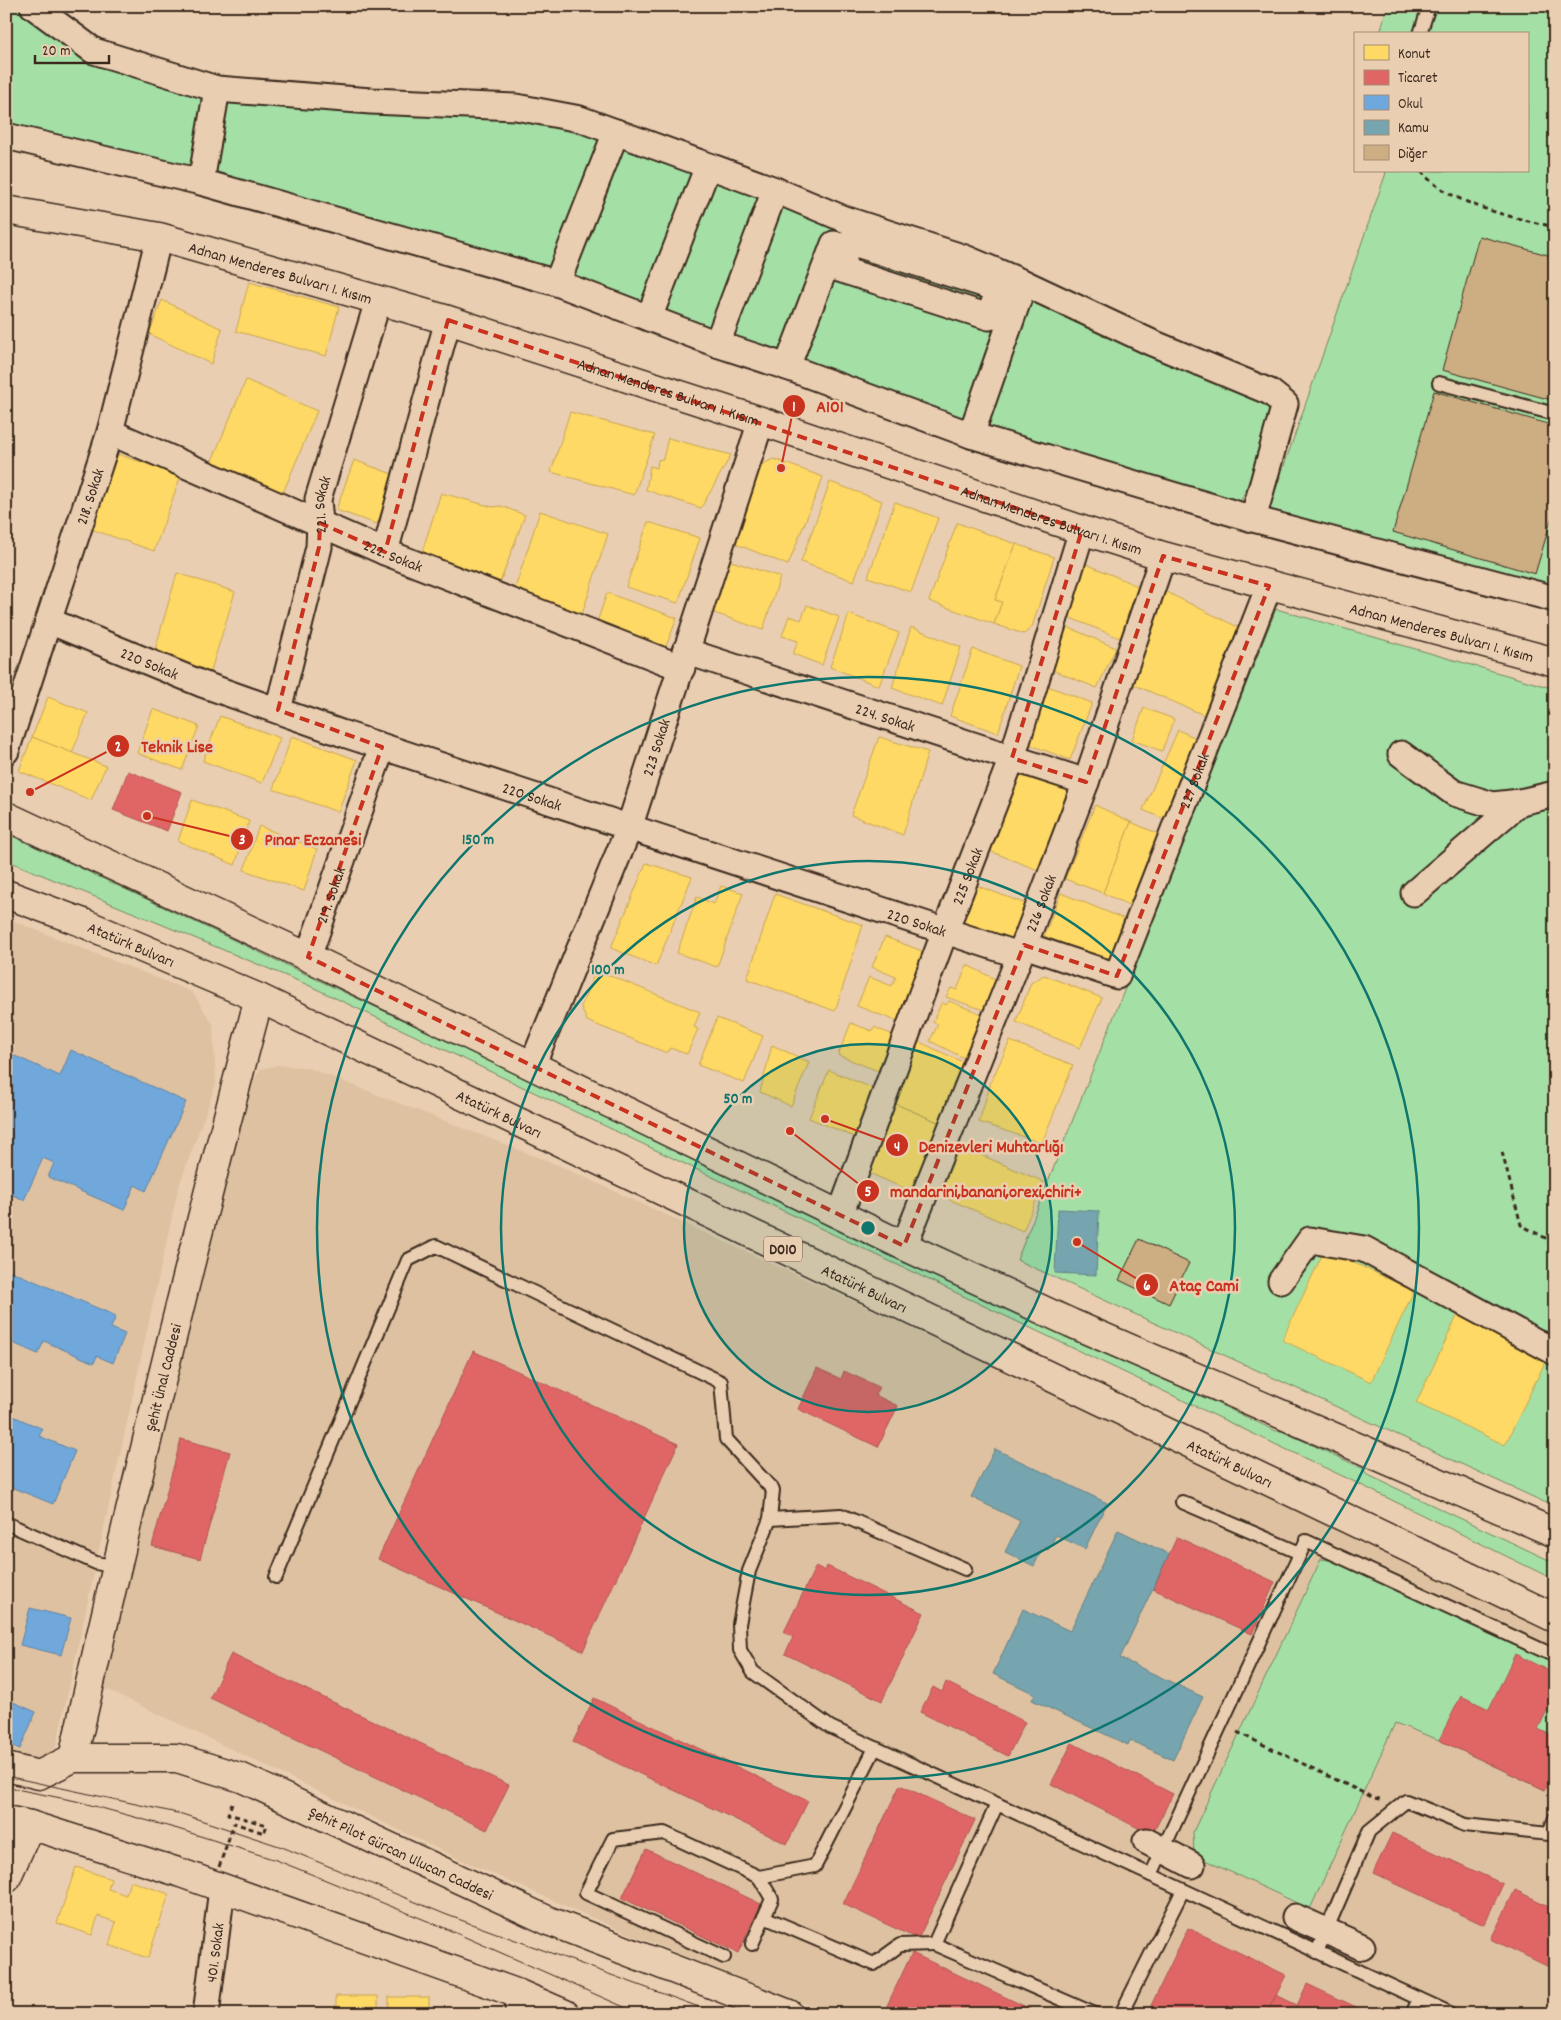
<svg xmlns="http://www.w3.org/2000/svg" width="1561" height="2020" font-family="Dekko,sans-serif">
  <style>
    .built { fill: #dec1a0 }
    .green { fill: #a4e0a6; stroke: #708562 }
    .homes { fill: #ffd966; stroke: #c4a450 }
    .shops { fill: #e06666; stroke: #ae5450 }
    .schools { fill: #6fa8dc; stroke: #5f82a3 }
    .public { fill: #76a5af; stroke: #648084 }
    .building { fill: #cdae82; stroke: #3b2a1e }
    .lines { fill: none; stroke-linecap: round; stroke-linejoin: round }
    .lane-casing { stroke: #3b2a1e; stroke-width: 16 }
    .street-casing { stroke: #3b2a1e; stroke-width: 29 }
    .secondary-casing { stroke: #3b2a1e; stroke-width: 31 }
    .highway-casing { stroke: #3b2a1e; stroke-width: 31 }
    .path { stroke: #3b2a1e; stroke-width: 3; stroke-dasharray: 5 4; stroke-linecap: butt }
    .lane { stroke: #eaceb1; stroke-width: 12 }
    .street { stroke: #eaceb1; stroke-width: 25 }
    .secondary { stroke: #eaceb1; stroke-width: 28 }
    .highway { stroke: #eaceb1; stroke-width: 28 }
    .tram { stroke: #3b2a1e; stroke-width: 1 }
    .path-bridge { stroke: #3b2a1e; stroke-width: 3; stroke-dasharray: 5 4; stroke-linecap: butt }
    .marked { fill: none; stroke: #c8321e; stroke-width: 4; stroke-dasharray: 10 6; stroke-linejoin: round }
    .ring { fill: none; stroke: #0f766e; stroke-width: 2.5 }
    .labels { text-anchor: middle; stroke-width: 5; stroke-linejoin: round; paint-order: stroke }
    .shield { fill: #eaceb1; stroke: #705b4a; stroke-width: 1 }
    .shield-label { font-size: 15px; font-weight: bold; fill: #3b2a1e }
    .street-label { font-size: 16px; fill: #3b2a1e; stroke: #eaceb1 }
    .centre { fill: #0f766e; stroke: #eaceb1; stroke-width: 2.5 }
    .ring-label { font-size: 15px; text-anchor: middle; font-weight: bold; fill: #0f766e; stroke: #eaceb1; stroke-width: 5; stroke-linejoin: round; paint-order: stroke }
    .leader { fill: none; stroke: #c8321e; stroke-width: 2 }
    .callout-dot { fill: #c8321e; stroke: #eaceb1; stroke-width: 2 }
    .mark-label { font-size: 15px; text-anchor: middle; font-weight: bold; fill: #fff }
    .callout-label { font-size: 18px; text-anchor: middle; font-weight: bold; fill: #c8321e; stroke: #eaceb1; stroke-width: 5; stroke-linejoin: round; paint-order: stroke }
  </style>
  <rect width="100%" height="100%" fill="#eaceb1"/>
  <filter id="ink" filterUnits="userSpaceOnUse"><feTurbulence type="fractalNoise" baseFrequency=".02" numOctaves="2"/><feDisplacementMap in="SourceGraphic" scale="10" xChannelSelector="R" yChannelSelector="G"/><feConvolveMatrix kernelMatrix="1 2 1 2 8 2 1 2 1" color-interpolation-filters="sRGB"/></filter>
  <g filter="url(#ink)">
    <g class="built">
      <path d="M6 918 192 992 213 1024 216 1084 178 1189 56 1747 39 1761 6 1756Z"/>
      <path d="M278 1065 309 1068 560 1166 1238 1478 1555 1632V2014H831L627 1933 459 1859 100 1686 134 1555 251 1084 261 1069Z"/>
    </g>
    <g class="green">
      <path d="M6 6H21L203 93 520 114 579 126 963 263 1280 404 1239 506 1019 442 643 309 6 129Z"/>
      <path d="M1387 6H1555V587L1269 509 1386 173 1385 171H1527V34H1380Z"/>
      <path d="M1276 609 1555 689V1507L1017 1260Z"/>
      <path d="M6 833 1276 1431H1282L1364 1469 1366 1474 1555 1563V1580L1355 1482 308 985 6 860Z"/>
      <path d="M1321 1559 1342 1562 1555 1663V1769L1545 1790 1439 1740 1395 1723 1310 1909 1194 1855 1193 1832Z"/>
    </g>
    <g class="homes">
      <path d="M249 282 339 307 326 356 236 331Z"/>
      <path d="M162 300 222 329 211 364 149 334Z"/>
      <path d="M246 380 317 411 283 493 211 463Z"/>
      <path d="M570 412 655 435 634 495 551 472Z"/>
      <path d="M668 438 731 455 701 508 646 490 650 466 657 468 658 460 663 459Z"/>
      <path d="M114 453 181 475 154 551 88 528Z"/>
      <path d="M774 459 823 477 788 565 734 543 758 466Z"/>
      <path d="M354 460 395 475 377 524 336 510Z"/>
      <path d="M830 482 882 501 854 581 801 562Z"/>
      <path d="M441 493 493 507 501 506 525 515 498 588 419 561Z"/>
      <path d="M895 502 938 518 911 592 868 577Z"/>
      <path d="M540 511 608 534 581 617 513 595Z"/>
      <path d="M648 522 700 538 678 603 626 587Z"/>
      <path d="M957 523 1016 544 995 600 1002 602 994 624 929 601Z"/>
      <path d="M1016 544 1054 557 1032 627 1024 634 994 624 1002 602 995 600Z"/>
      <path d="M728 560 780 577 763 630 709 611Z"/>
      <path d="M1084 563 1142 588 1120 638 1063 615Z"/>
      <path d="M177 573 235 592 209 677 153 657Z"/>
      <path d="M1160 589 1248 632 1204 715 1123 680Z"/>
      <path d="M607 593 677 618 665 649 596 625Z"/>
      <path d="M807 605 839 617 822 665 793 654 798 641 782 636 789 616 801 620Z"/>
      <path d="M849 614 899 633 879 686 830 667Z"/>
      <path d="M1065 626 1116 648 1097 688 1050 669Z"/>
      <path d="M911 627 961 647 942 706 892 688Z"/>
      <path d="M973 649 1019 666 998 733 950 716Z"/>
      <path d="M1045 685 1092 703 1070 760 1023 742Z"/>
      <path d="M48 697 88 713 72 753 32 737Z"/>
      <path d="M1144 708 1174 719 1162 751 1132 740Z"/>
      <path d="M153 709 199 726 182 770 137 753Z"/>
      <path d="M220 716 280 738 262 783 203 761Z"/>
      <path d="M1178 730 1203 741 1169 821 1143 810Z"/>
      <path d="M292 736 357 760 338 812 273 789Z"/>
      <path d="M32 737 106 766 91 800 19 771Z"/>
      <path d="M879 737 928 752 903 835 851 815Z"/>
      <path d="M1012 769 1068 790 1038 870 982 848Z"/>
      <path d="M192 800 249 821 235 865 178 841Z"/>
      <path d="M1095 805 1131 822 1103 893 1065 879Z"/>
      <path d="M1131 822 1163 836 1133 907 1103 893Z"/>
      <path d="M259 826 317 849 304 891 244 870Z"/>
      <path d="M646 863 692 877 656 966 611 948Z"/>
      <path d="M967 882 1026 904 1011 944 952 921Z"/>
      <path d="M721 886 743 893 717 967 677 953 697 897 714 904Z"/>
      <path d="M1061 893 1127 920 1110 962 1044 936Z"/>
      <path d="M775 894 863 925 835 1011 747 979Z"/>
      <path d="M885 937 930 954 902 1023 857 1006 869 977 892 986 896 977 872 967Z"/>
      <path d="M967 965 997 980 984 1010 946 997 951 988 957 990Z"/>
      <path d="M596 970 700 1012 694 1027 698 1029 687 1054 670 1048 667 1053 587 1021 581 1007Z"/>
      <path d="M1044 975 1102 998 1080 1048 1016 1022 1031 983Z"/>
      <path d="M949 1001 984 1015 964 1058 930 1041 938 1024 933 1022 942 1002 946 1005Z"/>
      <path d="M717 1018 763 1036 744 1083 698 1065Z"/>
      <path d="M851 1023 872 1031 874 1027 893 1035 878 1071 838 1055Z"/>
      <path d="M915 1040 965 1063 938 1122 891 1102Z"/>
      <path d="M1010 1041 1073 1065 1042 1143 979 1122 991 1082Z"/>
      <path d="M772 1045 809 1062 791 1106 760 1092Z"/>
      <path d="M829 1070 877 1090 857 1138 809 1118Z"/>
      <path d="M891 1102 942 1124 913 1192 862 1170Z"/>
      <path d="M960 1146 1044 1182 1023 1231 939 1195Z"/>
      <path d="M1325 1249 1414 1291 1371 1382 1282 1340Z"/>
      <path d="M1459 1312 1549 1354 1505 1445 1416 1403Z"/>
      <path d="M76 1867 111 1879 108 1889 126 1895 130 1881 169 1894 148 1958 109 1945 116 1922 98 1916 92 1935 57 1923Z"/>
      <rect x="336" y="1996" width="42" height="18"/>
      <rect x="389" y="1997" width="40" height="17"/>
    </g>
    <g class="shops">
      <path d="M128 771 182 792 167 831 113 810Z"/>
      <path d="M473 1351 678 1444 583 1651 378 1559Z"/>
      <path d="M817 1368 841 1379 844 1371 879 1387 875 1395 898 1406 878 1447 798 1409Z"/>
      <path d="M181 1439 230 1452 200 1559 152 1546Z"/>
      <path d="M1177 1537 1275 1582 1252 1634 1153 1589Z"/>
      <path d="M816 1566 825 1571 827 1566 924 1613 882 1701 785 1654 793 1637 784 1632Z"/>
      <path d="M231 1654 509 1785 487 1830 210 1698Z"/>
      <path d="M1515 1654 1555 1674V1694L1538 1729 1555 1737V1769L1545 1790 1439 1740 1461 1696 1489 1709Z"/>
      <path d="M946 1682 1025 1722 1008 1756 920 1712 933 1687 942 1692Z"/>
      <path d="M594 1698 808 1801 787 1844 573 1742Z"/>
      <path d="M1072 1743 1173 1794 1152 1835 1051 1784Z"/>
      <path d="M900 1785 975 1820 918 1939 843 1904Z"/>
      <path d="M1392 1833 1503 1884 1484 1925 1373 1873Z"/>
      <path d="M646 1849 761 1904 738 1953 622 1898Z"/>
      <path d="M1515 1890 1555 1909V1970L1491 1939Z"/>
      <path d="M1188 1928 1286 1975 1267 2014H1147Z"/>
      <path d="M912 1953 1041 2014H883Z"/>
      <path d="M1307 1984 1371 2014H1293Z"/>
      <path d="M1276 1995 1297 2005 1293 2014 1267 2013Z"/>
    </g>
    <g class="schools">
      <path d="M71 1050 186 1102 146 1191 135 1185 124 1210 48 1177 54 1163 43 1158 24 1200 6 1192V1052L60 1076Z"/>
      <path d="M6 1269 116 1316 111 1328 125 1334 113 1363 97 1356 94 1363 44 1341 38 1354 6 1340Z"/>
      <path d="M6 1413 43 1429 39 1436 75 1451 53 1504 6 1485Z"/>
      <path d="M30 1608 71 1618 61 1655 20 1645Z"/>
      <path d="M6 1699 36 1712 20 1749 6 1743Z"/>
    </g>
    <g class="public">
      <path d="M1058 1209 1099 1211 1096 1275 1055 1273Z"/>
      <path d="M995 1449 1107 1503 1085 1549 1056 1535 1048 1550 1043 1547 1034 1566 1005 1552 1020 1521 971 1497Z"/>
      <path d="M1118 1530 1169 1554 1120 1658 1203 1697 1173 1760 1130 1740 1128 1745 1032 1700 1035 1694 993 1674 1023 1609 1070 1631Z"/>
    </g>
    <g class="building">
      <path d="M1479 236 1555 257V401L1442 370Z"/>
      <path d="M1434 391 1555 426V507L1535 574 1393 532Z"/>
      <path d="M1139 1239 1189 1263 1169 1304 1119 1280Z"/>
    </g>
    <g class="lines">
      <defs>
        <g id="lane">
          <path d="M1420 34 1429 6"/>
          <path d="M1439 383 1555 414"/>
          <path d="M1182 1502 1300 1553"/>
          <path d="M770 1519 841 1515 965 1569"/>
          <path d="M6 1523 96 1563 116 1567"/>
          <path d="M276 1577 408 1260 436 1246 721 1382 726 1439 773 1490 770 1519 749 1571 739 1624 740 1650 753 1672 830 1727 1452 2014"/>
          <path d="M997 1804 934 1944 1095 2014"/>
          <path d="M1151 1875 1306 1541 1555 1656"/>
          <path d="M764 1917 874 1964 900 1945 934 1944"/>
          <path d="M752 1944 772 1899 759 1877"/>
          <path d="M1317 1952 1369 1831 1406 1801 1465 1825 1549 1834 1555 1818"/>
          <path d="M724 1957 586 1893 613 1839 664 1833 759 1877 815 1866 875 1748"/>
          <path d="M1121 2014 1183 1890"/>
          <path d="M1412 2014 1419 1999"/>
        </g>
        <g id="street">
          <path d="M33 6 94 51 217 89 371 101 516 107 580 119 775 190 844 219 965 258 1024 283 1150 342 1270 392 1285 404 1253 519"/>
          <path d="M6 136 201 182 557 283 717 344 787 367 971 435 1253 519 1555 599"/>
          <path d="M201 182 217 89"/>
          <path d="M850 242 999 289 989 317 839 269Z"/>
          <path d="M557 283 616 132"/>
          <path d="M649 318 708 166"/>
          <path d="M717 344 775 190"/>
          <path d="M787 367 834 244"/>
          <path id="s1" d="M110 432 385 552 682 668"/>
          <path d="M971 435 1024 283"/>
          <path d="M385 552 448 320"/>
          <path id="s2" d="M49 621 202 684 341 733 1019 955"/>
          <path id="s3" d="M685 651 1086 782"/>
          <path id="s4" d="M278 710 319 547 320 523 318 499 378 301"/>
          <path id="s5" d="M6 751 110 432 159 237"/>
          <path d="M1401 754 1454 793 1493 805 1520 802 1555 794"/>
          <path d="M1414 893 1520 802"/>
          <path id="s6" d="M1024 945 1117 976 1269 586"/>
          <path id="s7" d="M308 957 382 747"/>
          <path id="s8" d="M532 1066 629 828 761 421"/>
          <path id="s9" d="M840 1215 945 931 1012 758 1082 530"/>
          <path id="s10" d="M904 1246 1024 945 1086 782 1163 556"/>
          <path d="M1281 1281 1310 1240 1364 1249 1555 1352"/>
          <path d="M1146 1841 1192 1865"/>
          <path d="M1295 1917 1362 1947"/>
          <path id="s11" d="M206 2014 222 1889"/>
          <path d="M518 2014 519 1994"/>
        </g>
        <g id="secondary">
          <path id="s12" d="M6 210 159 237 448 320 761 421 1082 530 1163 556 1555 662"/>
          <path id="s13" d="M73 1758C130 1504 192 1250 259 998"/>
          <path id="s14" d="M6 1767 39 1775 73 1758H177L242 1778 549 1921 789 2014"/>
          <path d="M6 1820 30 1825 178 1872 519 1994 565 2014"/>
          <path d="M6 1879 30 1825"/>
        </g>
        <g id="highway">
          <path d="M6 816 308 957 904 1246 1071 1323 1555 1533"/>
          <path id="s15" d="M6 894 81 922 259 998 1555 1618"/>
        </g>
      </defs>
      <use href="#lane" class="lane-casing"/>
      <use href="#street" class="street-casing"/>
      <use href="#secondary" class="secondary-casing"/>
      <use href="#highway" class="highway-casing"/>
      <g class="path">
        <path d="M1421 171C1448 204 1514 218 1555 227"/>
        <path d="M1502 1152 1521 1225 1555 1243"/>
        <path d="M1237 1732 1374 1798 1380 1799"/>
        <path d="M232 1803 228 1814 267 1825 264 1833 234 1823"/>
      </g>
      <use href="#lane" class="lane"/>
      <use href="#street" class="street"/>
      <use href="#secondary" class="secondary"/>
      <use href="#highway" class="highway"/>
      <g class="tram">
        <path d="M6 1776 182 1814 282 1847 447 1915 718 2014"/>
        <path d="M6 1787 76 1801 178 1829 276 1860 440 1926 640 2014"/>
      </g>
      <path class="path-bridge" d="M219 1867 234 1823"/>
    </g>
  </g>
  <path class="marked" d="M448 320 1082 530 1012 758 1086 782 1163 556 1269 586 1117 976 1024 945 904 1246 308 957 382 747 278 710 319 547 320 523 385 552Z"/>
  <circle cx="868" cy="1228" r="184" fill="#0f766e" fill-opacity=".12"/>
  <g class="ring">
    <circle cx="868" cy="1228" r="184"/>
    <circle cx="868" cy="1228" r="367"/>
    <circle cx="868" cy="1228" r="551"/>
  </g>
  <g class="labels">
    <rect class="shield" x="764" y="1236.5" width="38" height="25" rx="4"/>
    <g class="shield-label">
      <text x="783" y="1254">D010</text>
    </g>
    <g class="street-label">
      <text dy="6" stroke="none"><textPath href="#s12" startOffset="282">Adnan Menderes Bulvarı 1. Kısım</textPath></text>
      <text dy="6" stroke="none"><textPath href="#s12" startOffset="688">Adnan Menderes Bulvarı 1. Kısım</textPath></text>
      <text dy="6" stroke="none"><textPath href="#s5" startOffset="268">218. Sokak</textPath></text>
      <text dy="6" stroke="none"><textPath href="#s4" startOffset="211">221. Sokak</textPath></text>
      <text dy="6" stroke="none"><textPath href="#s12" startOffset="1092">Adnan Menderes Bulvarı 1. Kısım</textPath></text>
      <text dy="6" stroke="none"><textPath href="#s1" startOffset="309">222. Sokak</textPath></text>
      <text dy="6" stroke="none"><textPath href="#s12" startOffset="1498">Adnan Menderes Bulvarı 1. Kısım</textPath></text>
      <text dy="6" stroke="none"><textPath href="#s2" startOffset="109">220 Sokak</textPath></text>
      <text dy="6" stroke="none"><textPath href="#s3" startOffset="211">224. Sokak</textPath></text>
      <text dy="6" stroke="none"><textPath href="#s8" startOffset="342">223 Sokak</textPath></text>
      <text dy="6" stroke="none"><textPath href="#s6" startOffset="308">227 Sokak</textPath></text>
      <text dy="6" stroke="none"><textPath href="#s2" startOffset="514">220 Sokak</textPath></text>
      <text dy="6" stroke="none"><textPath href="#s9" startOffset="362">225 Sokak</textPath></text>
      <text dy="6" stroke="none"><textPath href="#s7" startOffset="66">219. Sokak</textPath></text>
      <text dy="6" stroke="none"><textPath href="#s10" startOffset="369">226 Sokak</textPath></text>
      <text dy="6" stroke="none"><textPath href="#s2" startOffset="919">220 Sokak</textPath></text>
      <text dy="6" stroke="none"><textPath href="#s15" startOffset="135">Atatürk Bulvarı</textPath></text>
      <text dy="6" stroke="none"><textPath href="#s15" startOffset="540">Atatürk Bulvarı</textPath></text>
      <text dy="6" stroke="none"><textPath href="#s15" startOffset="945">Atatürk Bulvarı</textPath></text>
      <text dy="6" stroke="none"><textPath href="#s13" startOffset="391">Şehit Ünal Caddesi</textPath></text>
      <text dy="6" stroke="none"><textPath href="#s15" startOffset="1350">Atatürk Bulvarı</textPath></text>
      <text dy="6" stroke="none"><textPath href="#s14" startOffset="420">Şehit Pilot Gürcan Ulucan Caddesi</textPath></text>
      <text dy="6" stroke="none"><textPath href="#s11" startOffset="62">401. Sokak</textPath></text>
    </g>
  </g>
  <circle cx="868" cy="1228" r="8" class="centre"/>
  <g class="ring-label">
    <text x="478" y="844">150 m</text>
    <text x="608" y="974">100 m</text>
    <text x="738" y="1103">50 m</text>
  </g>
  <path class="leader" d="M781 468L794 406M30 792L118 746M147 816L242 839M825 1119L897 1145M790 1131L868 1191M1077 1242L1147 1285"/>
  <g class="callout-dot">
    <circle cx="781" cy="468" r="5"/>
    <circle cx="30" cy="792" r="5"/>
    <circle cx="147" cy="816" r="5"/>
    <circle cx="825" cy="1119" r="5"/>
    <circle cx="790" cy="1131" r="5"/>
    <circle cx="1077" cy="1242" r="5"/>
    <circle cx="794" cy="406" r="12"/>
    <circle cx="118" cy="746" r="12"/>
    <circle cx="242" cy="839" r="12"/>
    <circle cx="897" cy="1145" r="12"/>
    <circle cx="868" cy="1191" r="12"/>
    <circle cx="1147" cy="1285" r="12"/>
  </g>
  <g class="mark-label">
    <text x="794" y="411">1</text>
    <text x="118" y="751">2</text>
    <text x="242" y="844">3</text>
    <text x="897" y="1151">4</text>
    <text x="868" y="1196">5</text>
    <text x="1147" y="1290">6</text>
  </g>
  <g class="callout-label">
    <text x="830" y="412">A101</text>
    <text x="177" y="752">Teknik Lise</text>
    <text x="313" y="845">Pınar Eczanesi</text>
    <text x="991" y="1152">Denizevleri Muhtarlığı</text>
    <text x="986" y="1197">mandarini,banani,orexi,chiri+</text>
    <text x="1204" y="1291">Ataç Cami</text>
  </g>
  <rect width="1561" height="2020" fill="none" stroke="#eaceb1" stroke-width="25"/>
  <rect x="12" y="12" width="1536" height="1995" fill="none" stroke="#3b2a1e" stroke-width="2" filter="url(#ink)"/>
  <rect x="1354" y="32" width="175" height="140" fill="#eaceb1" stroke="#a48c76"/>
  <rect x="1364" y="45" width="25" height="15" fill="#ffd966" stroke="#a48c76"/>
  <text x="1398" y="58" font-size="15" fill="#3b2a1e">Konut</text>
  <rect x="1364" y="70" width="25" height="15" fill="#e06666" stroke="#a48c76"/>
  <text x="1398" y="82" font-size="15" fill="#3b2a1e">Ticaret</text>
  <rect x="1364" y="95" width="25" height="15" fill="#6fa8dc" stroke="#a48c76"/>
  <text x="1398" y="108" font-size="15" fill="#3b2a1e">Okul</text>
  <rect x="1364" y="120" width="25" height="15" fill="#76a5af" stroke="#a48c76"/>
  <text x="1398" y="132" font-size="15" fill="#3b2a1e">Kamu</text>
  <rect x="1364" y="145" width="25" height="15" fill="#cdae82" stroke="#a48c76"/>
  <text x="1398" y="158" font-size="15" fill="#3b2a1e">Diğer</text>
  <path d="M35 55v8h74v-8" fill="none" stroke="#3b2a1e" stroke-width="2.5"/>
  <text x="42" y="55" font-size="15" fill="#3b2a1e" stroke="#eaceb1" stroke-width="4" paint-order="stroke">20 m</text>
</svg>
